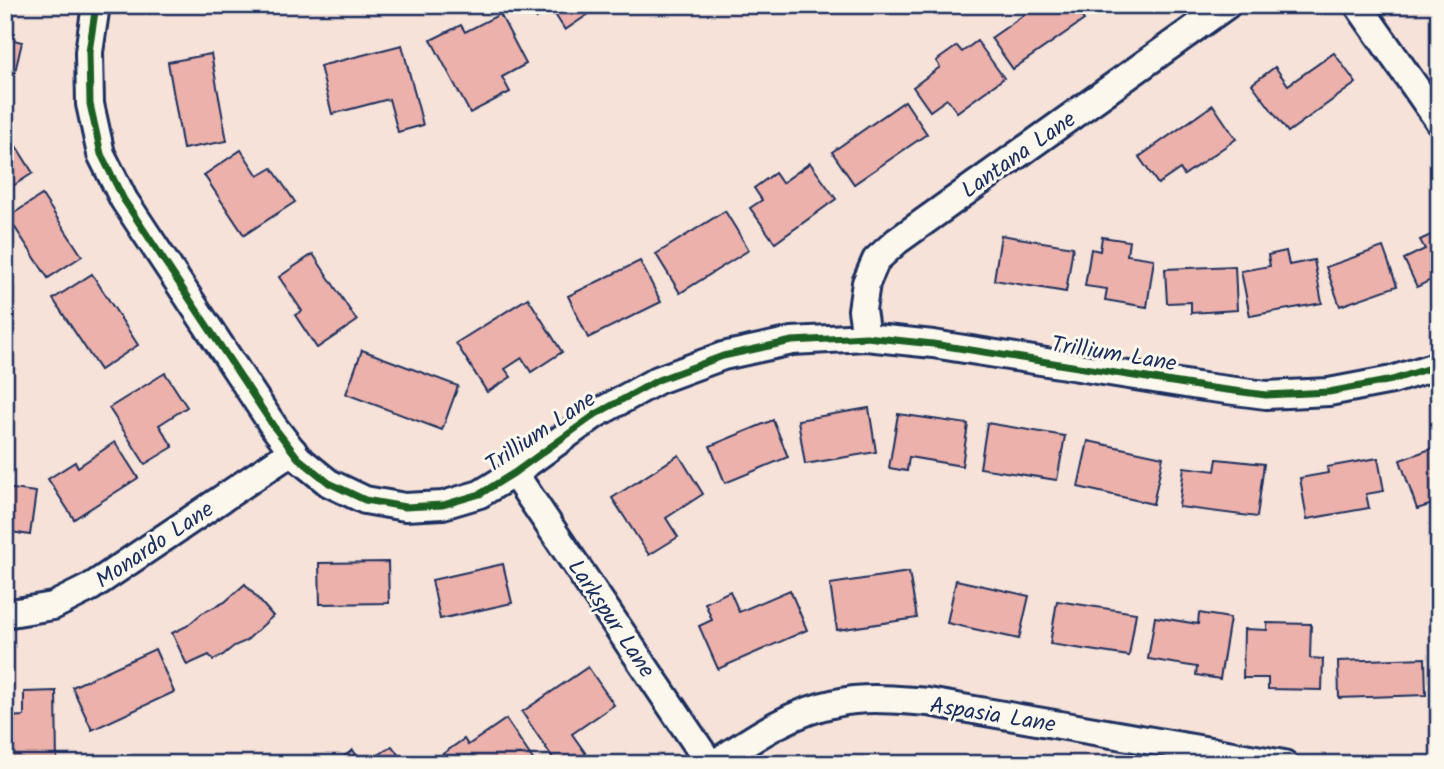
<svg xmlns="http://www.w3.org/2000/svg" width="1444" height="769" font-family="Kalam,sans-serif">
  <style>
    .building { fill: #ecb1aa; stroke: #1b2f5e; stroke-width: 2 }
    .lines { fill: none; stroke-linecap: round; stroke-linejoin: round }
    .minor-casing { stroke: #1b2f5e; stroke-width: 32 }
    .minor { stroke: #fbf7ec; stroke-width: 26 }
    .cycleway-casing { stroke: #fbf7ec; stroke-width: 11 }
    .cycleway { stroke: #1b5e20; stroke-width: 7 }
    .labels { text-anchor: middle; stroke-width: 6; stroke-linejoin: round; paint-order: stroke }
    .street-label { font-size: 23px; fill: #1b2f5e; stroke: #fbf7ec }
  </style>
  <rect width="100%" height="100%" fill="#f6e2d8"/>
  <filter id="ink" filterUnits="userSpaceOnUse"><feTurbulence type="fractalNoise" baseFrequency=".0143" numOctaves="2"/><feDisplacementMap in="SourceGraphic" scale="14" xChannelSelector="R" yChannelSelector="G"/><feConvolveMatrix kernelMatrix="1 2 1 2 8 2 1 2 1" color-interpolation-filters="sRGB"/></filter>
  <g filter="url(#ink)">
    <g class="building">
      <path d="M528 5H602L565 30 551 8 536 18Z"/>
      <path d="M1038 5H1073L1084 20 1013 69 991 38Z"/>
      <path d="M500 14 526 64 502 77 510 92 470 113 431 40 461 25 465 32Z"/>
      <path d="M5 38 22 42 14 76 5 74Z"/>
      <path d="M977 41 1004 78 957 112 947 99 930 111 913 87 940 67 936 61 957 46 962 52Z"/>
      <path d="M402 45 423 125 398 132 389 99 332 114 320 66Z"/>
      <path d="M1334 53 1356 83 1288 132 1252 84 1275 67 1288 85Z"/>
      <path d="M211 54 227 141 183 149 168 62Z"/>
      <path d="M905 101 927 134 854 184 832 152Z"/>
      <path d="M1213 105 1236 139 1184 175 1180 169 1158 184 1139 157Z"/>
      <path d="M5 120 10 127 6 130 33 173 5 191Z"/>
      <path d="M241 150 258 176 272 168 295 202 244 235 204 175Z"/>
      <path d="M810 163 836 199 775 243 750 208 762 200 754 188 775 173 782 183Z"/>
      <path d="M42 195 82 256 48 278 8 217Z"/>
      <path d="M725 211 749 250 680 293 656 254Z"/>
      <path d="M1439 231V276L1417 287 1404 259 1425 249 1420 240Z"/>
      <path d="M1001 235 1073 247 1066 292 994 280Z"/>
      <path d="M1102 237 1129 241 1127 255 1154 259 1147 307 1105 300 1107 289 1085 286 1091 249 1100 251Z"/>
      <path d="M1383 247 1397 286 1340 306 1326 267Z"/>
      <path d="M1286 251 1289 265 1314 260 1322 303 1250 316 1241 271 1270 266 1268 255Z"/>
      <path d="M313 254 357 321 317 348 295 315 302 311 279 277Z"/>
      <path d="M640 261 661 302 588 338 568 296Z"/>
      <path d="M1235 266 1237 310 1191 313V302L1167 303 1165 269Z"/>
      <path d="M92 274 138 345 100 370 53 299Z"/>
      <path d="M528 298 562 352 531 372 522 358 505 369 511 377 487 392 456 343Z"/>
      <path d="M362 350 458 386 442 430 346 394Z"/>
      <path d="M165 373 187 407 159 425 173 447 145 464 109 408Z"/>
      <path d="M869 408 876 452 805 464 798 420Z"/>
      <path d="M898 414 968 424 962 466 909 457 907 471 889 468Z"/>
      <path d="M773 420 788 457 725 483 710 446Z"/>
      <path d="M987 423 1065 436 1057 480 980 468Z"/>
      <path d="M1088 441 1163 457 1153 504 1078 487Z"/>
      <path d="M115 442 138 478 74 519 48 479 75 462 78 467Z"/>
      <path d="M1439 446V502L1417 509 1400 460Z"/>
      <path d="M679 455 703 494 666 518 678 537 649 555 612 498Z"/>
      <path d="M1378 458 1384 491 1366 494 1369 508 1307 519 1300 478 1328 473 1327 467Z"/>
      <path d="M1217 459 1264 464 1257 517 1179 507 1184 467 1215 471Z"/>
      <path d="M5 488 36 492 30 535 5 531Z"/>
      <path d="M388 562 389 603 320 604 319 563Z"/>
      <path d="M503 564 512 603 440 619 432 580Z"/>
      <path d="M909 572 917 618 837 630 830 584Z"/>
      <path d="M956 580 1029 596 1019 639 947 623Z"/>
      <path d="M245 584 273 616 246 641 234 646 223 655 213 660 209 655 187 665 172 633 187 626 202 613 225 602Z"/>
      <path d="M790 590 807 630 718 669 699 626 712 620 705 603 730 591 739 612Z"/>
      <path d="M1057 601 1136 613 1129 656 1050 644Z"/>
      <path d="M1199 613 1230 618 1220 679 1196 675 1197 667 1148 659 1155 617 1198 624Z"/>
      <path d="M1267 623 1311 624 1310 658 1323 659 1322 690 1268 689V678H1243L1244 629 1267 630Z"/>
      <path d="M155 649 174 692 92 730 72 687Z"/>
      <path d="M1425 658 1426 695 1339 698 1338 661Z"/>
      <path d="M588 667 614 705 572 734 586 754 571 764H557L522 712Z"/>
      <path d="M56 691 57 764H5V717L24 716V692Z"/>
      <path d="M506 719 534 761 531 764H441L437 758 464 739 468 745Z"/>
      <path d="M392 746 405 764H365Z"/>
      <path d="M353 750 362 764H333Z"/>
    </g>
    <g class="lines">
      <defs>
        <g id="minor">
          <path d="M96 5 89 52 90 104 101 154 124 200 274 427 298 458 329 483 365 500 405 507 443 505 480 494 514 473 596 414 658 380 723 356 792 341 866 337 933 344 1204 387 1266 395 1329 392 1392 380 1439 365"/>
          <path d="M1358 5 1439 121"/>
          <path d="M866 337 862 310 866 283 876 260 897 241 1227 5"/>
          <path d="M514 473 710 764"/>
          <path d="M5 614 53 606 91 587 293 451"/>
          <path d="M714 764C752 739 790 712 836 703 866 696 898 700 928 702L1284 764"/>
        </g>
      </defs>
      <use href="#minor" class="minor-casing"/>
      <use href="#minor" class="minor"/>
      <defs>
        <path id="cycleway" d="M96 5 89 52 90 104 101 154 124 200 274 427 298 458 329 483 365 500 405 507 443 505 480 494 514 473 596 414 658 380 723 356 792 341 866 337 933 344 1204 387 1266 395 1329 392 1392 380 1439 365"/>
      </defs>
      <use href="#cycleway" class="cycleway-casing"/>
      <use href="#cycleway" class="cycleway"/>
    </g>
  </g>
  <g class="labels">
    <g class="street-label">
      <text transform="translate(1018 154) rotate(-35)" y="8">Lantana Lane</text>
      <text transform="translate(1114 353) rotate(9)" y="8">Trillium Lane</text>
      <text transform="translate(540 431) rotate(-34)" y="8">Trillium Lane</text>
      <text transform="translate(154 544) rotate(-34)" y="8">Monardo Lane</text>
      <text transform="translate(612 618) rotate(56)" y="8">Larkspur Lane</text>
      <text transform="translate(993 714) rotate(9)" y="8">Aspasia Lane</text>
    </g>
  </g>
  <rect width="1444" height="769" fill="none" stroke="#fbf7ec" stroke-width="28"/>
  <rect x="14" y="14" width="1416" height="741" fill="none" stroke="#1b2f5e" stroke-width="2.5" filter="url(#ink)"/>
</svg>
